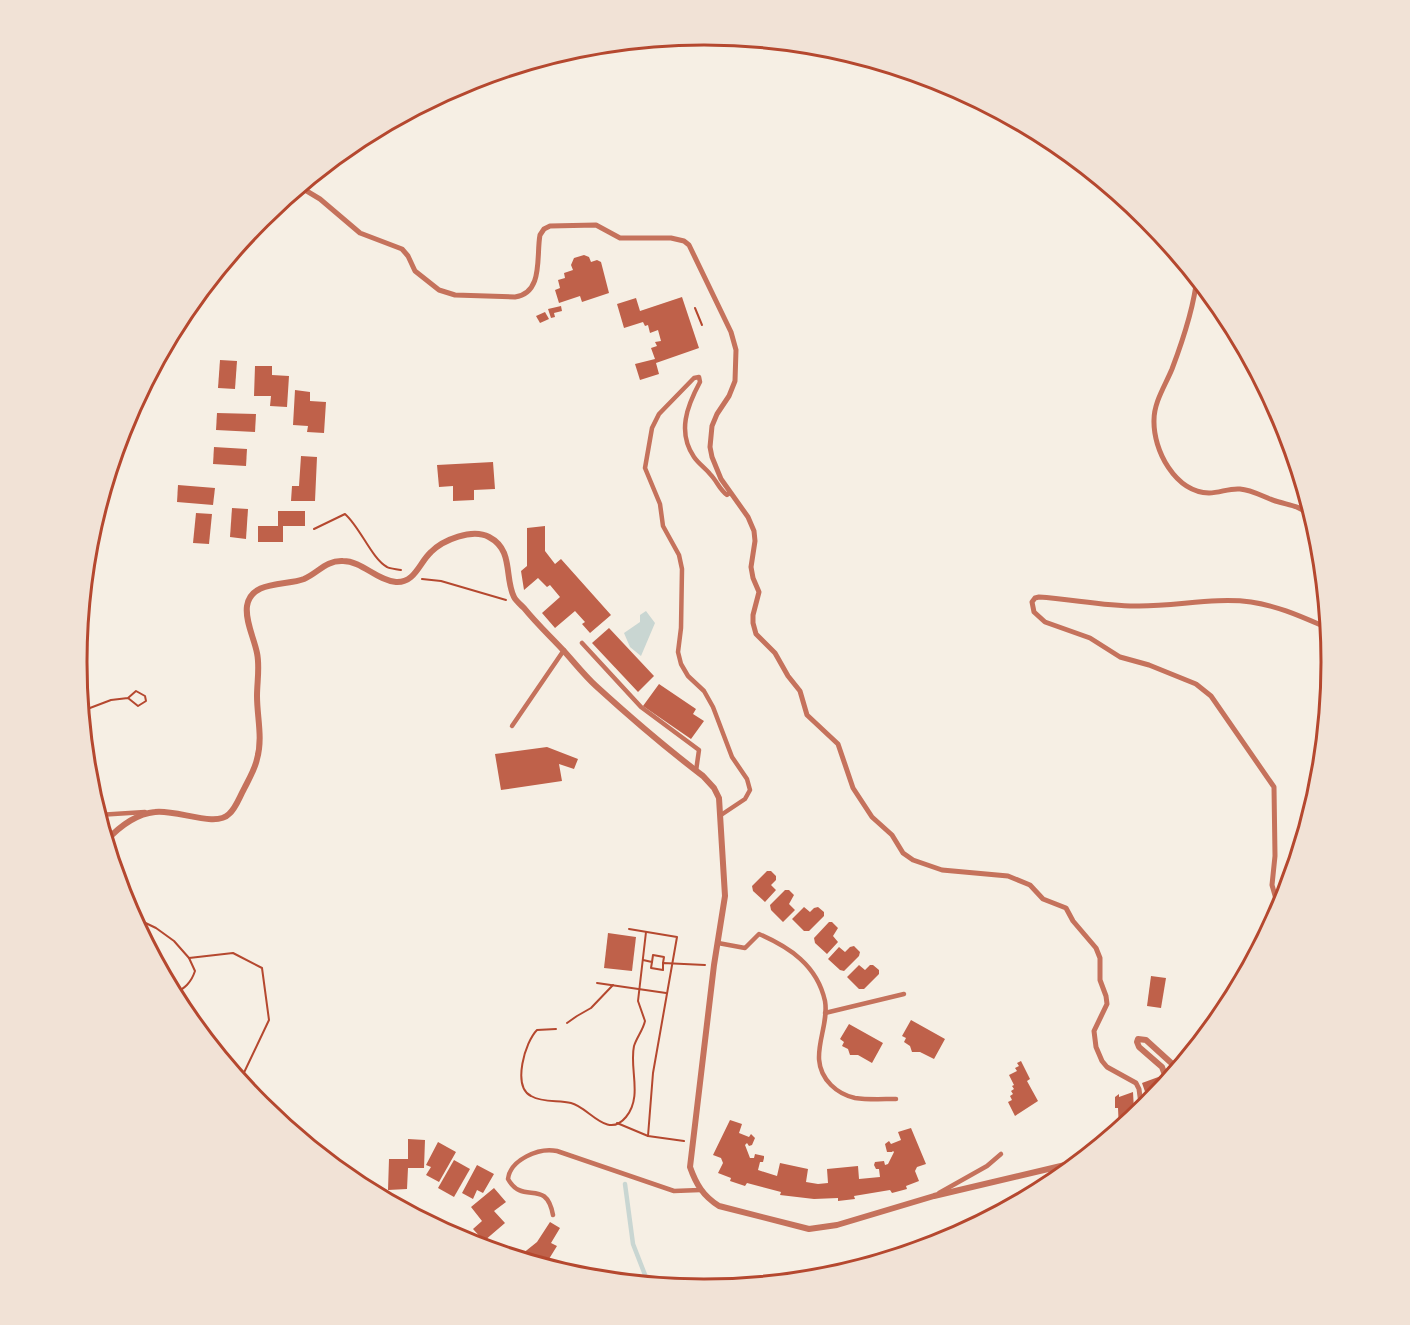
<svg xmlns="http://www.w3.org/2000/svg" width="1410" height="1325" font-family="Roboto,sans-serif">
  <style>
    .water { fill: #c9d6d2 }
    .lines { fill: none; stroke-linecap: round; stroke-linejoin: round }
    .stream { stroke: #c9d6d2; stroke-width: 4.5 }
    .building { fill: #bf614a }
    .path { stroke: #b5482f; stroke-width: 2 }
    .service { stroke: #c5725c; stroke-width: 4.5 }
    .pedestrian { stroke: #c5725c; stroke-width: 5 }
    .minor { stroke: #c5725c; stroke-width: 6 }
    .rim { fill: none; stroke: #b5482f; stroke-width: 3 }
  </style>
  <rect width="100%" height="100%" fill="#f6efe4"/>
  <path class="water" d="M646 611 655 623 641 656 630 647 624 633 640 622V615Z"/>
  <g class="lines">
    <path class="stream" d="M625 1184 633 1244 649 1285"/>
  </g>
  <g class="building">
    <path d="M584 255 589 257 591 262 597 260 601 262 609 293 582 302 580 296 559 303 555 290 560 288 558 280 565 278 564 273 573 270 571 265 574 258Z"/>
    <path d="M682 297 699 348 656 363 659 374 640 380 635 364 655 359 651 348 657 346 655 342 661 341 658 330 650 333 648 325 645 326 643 322 624 328 617 304 636 298 640 311Z"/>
    <path d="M561 306 562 311 554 313 555 317 551 318 548 309Z"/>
    <path d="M545 312 549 319 540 323 536 316Z"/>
    <path d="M220 360 237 361 235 389 218 388Z"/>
    <path d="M255 366H272V375L289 376 287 407 270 406 271 396H254Z"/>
    <path d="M295 390 310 392V401L326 402 324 433 307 432 308 426 293 425Z"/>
    <path d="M217 413 256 414 255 432 216 430Z"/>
    <path d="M214 447 247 449 246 466 213 464Z"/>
    <path d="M301 456 317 457 315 501H291L292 486H299Z"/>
    <path d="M493 462 495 489 474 490V500L453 501V486L439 487 437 465Z"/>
    <path d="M178 485 215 488 213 505 177 502Z"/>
    <path d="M232 508 248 509 246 539 230 537Z"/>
    <path d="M278 511H305V526H283V542H258V526H278Z"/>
    <path d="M196 513 212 514 209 544 193 543Z"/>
    <path d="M545 526V551L555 564 561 559 611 615 590 633 582 624 585 622 575 611 555 628 542 613 560 597 550 585 547 587 538 578 524 590 521 571 527 566V528Z"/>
    <path d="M609 628 654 676 638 692 592 643Z"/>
    <path d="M659 684 696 709 693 714 704 721 691 739 643 706Z"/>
    <path d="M547 747 578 759 574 769 559 764 562 781 501 790 495 754Z"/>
    <path d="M767 871H771L776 876V880L771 885 776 890 765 902 753 891 752 886Z"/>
    <path d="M785 890H789L794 895 789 904 795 910 783 922 771 910 770 905Z"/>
    <path d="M804 907 810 912 814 908 818 907 824 912V916L809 931H804L792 919Z"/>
    <path d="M829 922H832L838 928 833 936 838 942 827 954 815 943 814 938Z"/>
    <path d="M608 933 636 937 632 971 604 968Z"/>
    <path d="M854 946 860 952 859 956 844 971 840 970 828 959 839 947 845 952 850 947Z"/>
    <path d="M859 965 865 970 870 965H873L879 970V974L864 989H859L847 977Z"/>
    <path d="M1151 976 1166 978 1161 1008 1147 1006Z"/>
    <path d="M911 1020 945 1039 934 1059 920 1052H912L910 1046 904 1042 906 1038 902 1036Z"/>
    <path d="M849 1024 883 1043 872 1063 858 1055H850L848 1049 842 1046 844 1042 840 1039Z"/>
    <path d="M1021 1061 1030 1079 1027 1081 1038 1101 1015 1116 1008 1102 1012 1100 1010 1096 1013 1094 1011 1091 1014 1089 1012 1086 1014 1085 1009 1075 1017 1071 1015 1068 1019 1066 1017 1063Z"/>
    <path d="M1161 1076 1165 1087 1150 1106 1142 1083Z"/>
    <path d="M1133 1092 1134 1110 1137 1117 1119 1131 1118 1108H1115V1097L1119 1094V1097Z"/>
    <path d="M730 1120 742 1124 739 1133 749 1137 751 1134 755 1138 752 1145 749 1146 747 1143 745 1145 750 1158H754L755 1154 764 1156V1158L763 1162H760L758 1170 777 1176 780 1163 808 1169 806 1182 818 1184 828 1183 827 1169 858 1166 859 1179 880 1177 879 1169H876L874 1165 875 1162 884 1161 885 1165 888 1164 894 1152 893 1151 892 1152H887L885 1144 889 1141 891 1144 901 1140 898 1132 911 1128 926 1164 917 1167 915 1171 919 1181 906 1186 907 1189 892 1193 890 1190 854 1196 855 1199 838 1201V1198L814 1199 780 1195 781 1192 747 1183 745 1186 730 1181 731 1178 718 1173 723 1163 721 1158 713 1155Z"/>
    <path d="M408 1139 425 1140 424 1168H408L407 1189 388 1190 389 1159H408Z"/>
    <path d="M438 1142 456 1152 439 1182 426 1175 431 1167 426 1165Z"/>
    <path d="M454 1160 470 1169 454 1197 438 1188Z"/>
    <path d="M477 1165 494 1174 483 1193 477 1190 473 1199 462 1193Z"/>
    <path d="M494 1188 506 1202 494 1211 505 1223 484 1241 473 1229 482 1221 471 1207Z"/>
    <path d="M550 1222 560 1228 551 1243 557 1246 544 1267 500 1253 505 1248 522 1254 537 1242Z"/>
  </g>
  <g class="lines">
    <g class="path">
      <path d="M695 308 702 325"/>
      <path d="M314 529 345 514C360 527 372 559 387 567 390 569 397 569 401 570"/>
      <path d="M422 579 441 581 506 600"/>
      <path d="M82 711 111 700 128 698 136 691 145 696 146 701 138 706 128 698"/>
      <path d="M125 903 133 917 156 928 174 941 189 958 233 953 262 968 269 1020 240 1081"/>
      <path d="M629 929 677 937 653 1073 648 1136 684 1141"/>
      <path d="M643 960 652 962 651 968 663 970V963L705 965"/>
      <path d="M652 962 653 955 664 957 663 963"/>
      <path d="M597 983 666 993"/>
      <path d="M174 994C185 988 191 983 195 971L189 958"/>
      <path d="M567 1023 577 1016 591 1008 613 985"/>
      <path d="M556 1029 537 1030C525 1042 512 1086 531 1096 543 1103 558 1100 571 1103 589 1107 607 1140 626 1117 643 1096 629 1069 634 1046 637 1037 643 1030 645 1021L638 1001 646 932"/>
      <path d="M617 1123 648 1136"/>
    </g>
    <g class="service">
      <path d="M582 643 641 707 699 750 696 771"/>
      <path d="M512 726 564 650"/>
      <path d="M98 815 145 812"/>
      <path d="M721 815 745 799 750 790 747 779 732 757 713 707 704 691 688 676 681 664 678 652 681 628 682 569 679 555 663 526 660 504 645 468 652 428 659 414 694 378 699 377 700 382C687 406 677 432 694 457 698 463 705 468 710 474 717 481 719 489 727 495L730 493"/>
      <path d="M718 943 745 948 759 934C789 947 817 965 825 1001 830 1030 805 1059 831 1085 837 1091 846 1096 855 1098 868 1100 883 1099 896 1099"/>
      <path d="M825 1013 904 994"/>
      <path d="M939 1193 987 1166 1001 1154"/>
      <path d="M553 1215C546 1177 523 1206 508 1179 510 1160 539 1147 557 1151L674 1191 700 1190"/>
    </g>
    <g class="pedestrian">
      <path d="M300 187 320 199 360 233 402 249 408 256 415 271 439 290 455 295 515 297C544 293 536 255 540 235L544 229 550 226 596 225 620 238H671L684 241 689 245 731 332 736 350 735 381 729 396 717 414 712 426 710 447 712 457 721 479 748 517 754 531 755 541 751 567 753 578 759 592 753 615V623L756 634 775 653 788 676 800 691 807 715 838 744 853 788 872 817 892 835 903 853 913 860 942 870 1008 876 1030 885 1043 899 1066 908 1073 921 1096 948 1100 958V980L1106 996 1107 1004 1094 1031 1096 1047 1102 1061 1107 1067 1136 1083 1139 1089 1142 1112"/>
      <path d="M1197 277C1194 308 1183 340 1172 369 1165 386 1154 402 1154 420 1153 450 1175 492 1209 493 1220 493 1229 488 1240 489 1254 490 1266 499 1279 502 1289 505 1300 506 1308 514 1321 529 1316 553 1324 570"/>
      <path d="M1283 908 1276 899 1272 885 1275 856 1274 787 1211 696 1196 684 1149 665 1120 657 1090 638 1045 622 1034 612 1032 602 1035 598 1039 597C1071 599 1103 606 1135 606 1174 607 1213 597 1251 602 1279 606 1304 618 1330 629"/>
      <path d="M932 1247 962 1226 984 1222"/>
      <path d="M656 1286 669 1287"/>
    </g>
    <g class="minor">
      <path d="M106 841C119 827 135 814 155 812 176 809 216 828 229 814 236 808 239 798 244 789 249 779 255 769 257 759 263 738 257 717 257 696 257 682 260 667 257 653 254 638 245 621 247 606 251 580 286 586 304 579 318 573 326 560 343 561 362 561 376 580 396 582 415 583 419 563 431 552 443 540 472 528 489 537 514 550 504 577 514 597 516 601 521 605 524 608 536 623 550 636 563 650 574 662 584 675 596 686 630 717 666 748 703 776L714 788 719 798 725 896 714 965 690 1167C696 1184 703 1196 719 1206L809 1229 837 1225 934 1196 1082 1161"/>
      <path d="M1168 1083 1162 1067 1139 1047 1137 1042 1138 1039 1146 1040 1179 1070"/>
    </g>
  </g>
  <path d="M0 0H1410V1325H0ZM87 662a617 617 0 1 1 1234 0a617 617 0 1 1-1234 0Z" fill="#f1e2d6" fill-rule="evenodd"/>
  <path class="rim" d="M87 662a617 617 0 1 1 1234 0a617 617 0 1 1-1234 0Z"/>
</svg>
